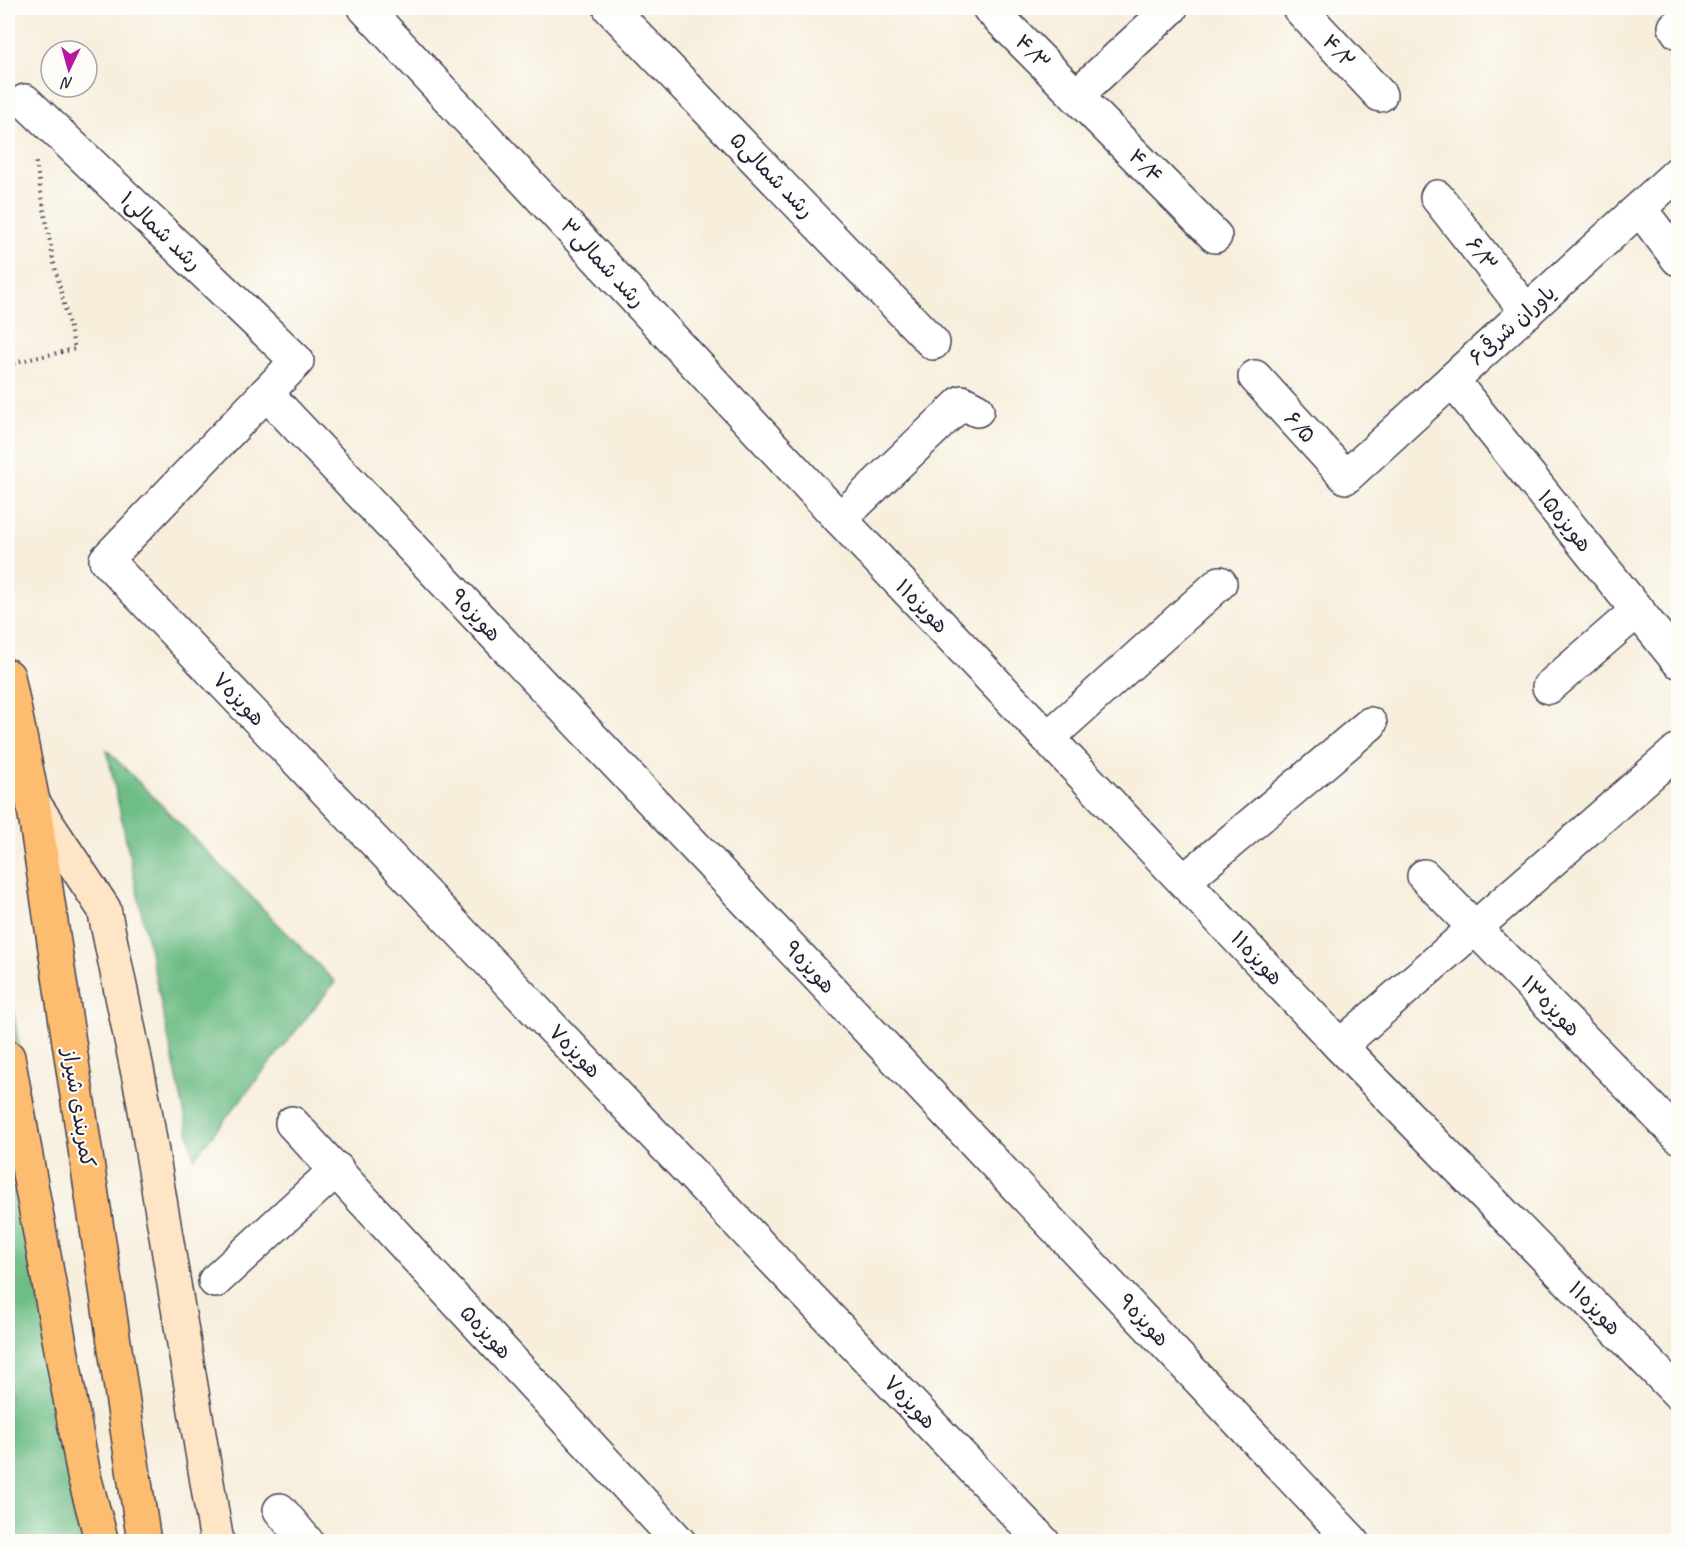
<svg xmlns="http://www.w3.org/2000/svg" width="1686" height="1549" font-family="Caveat,'Playpen Sans Arabic',sans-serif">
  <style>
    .forest { fill: #6ebd86; stroke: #487060; stroke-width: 1.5 }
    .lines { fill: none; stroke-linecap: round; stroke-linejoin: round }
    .street-casing { stroke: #424153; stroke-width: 36 }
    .secondary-casing { stroke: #424153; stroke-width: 36 }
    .highway-casing { stroke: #424153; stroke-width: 36 }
    .path { stroke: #424153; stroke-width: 4; stroke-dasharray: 1.5 4.5; stroke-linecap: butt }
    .street { stroke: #fff; stroke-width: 33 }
    .secondary { stroke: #fee5c5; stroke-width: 33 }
    .highway { stroke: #fcbd6f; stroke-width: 33 }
    .labels { text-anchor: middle; stroke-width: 4.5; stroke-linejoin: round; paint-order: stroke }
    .street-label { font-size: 21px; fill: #22223b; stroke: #fdfcf7 }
  </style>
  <rect width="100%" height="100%" fill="#fdfcf7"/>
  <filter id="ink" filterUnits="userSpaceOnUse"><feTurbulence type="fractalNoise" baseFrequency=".0167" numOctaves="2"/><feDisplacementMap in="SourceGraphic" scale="12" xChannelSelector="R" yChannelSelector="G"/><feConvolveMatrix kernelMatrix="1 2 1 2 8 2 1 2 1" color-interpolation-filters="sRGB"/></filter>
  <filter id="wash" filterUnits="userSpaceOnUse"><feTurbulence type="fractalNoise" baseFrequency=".008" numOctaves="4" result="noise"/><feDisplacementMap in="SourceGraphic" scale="24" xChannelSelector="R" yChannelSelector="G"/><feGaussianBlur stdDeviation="1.35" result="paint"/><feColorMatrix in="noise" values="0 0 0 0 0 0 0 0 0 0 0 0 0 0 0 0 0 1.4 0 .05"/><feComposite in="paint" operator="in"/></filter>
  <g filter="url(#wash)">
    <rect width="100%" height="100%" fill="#f7eedc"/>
    <g class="forest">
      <path d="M107 750 335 982 194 1158Z"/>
      <path d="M8 982 103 1541H8Z"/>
    </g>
  </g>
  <g filter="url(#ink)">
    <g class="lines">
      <defs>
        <g id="street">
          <path d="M365 8 840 519 1340 1046 1678 1393"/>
          <path d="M610 8 933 343"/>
          <path d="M989 8 1215 236"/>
          <path d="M1299 8 1380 95"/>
          <path d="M1675 27 1678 32"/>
          <path d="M1076 96 1171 8"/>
          <path d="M25 101 297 361 106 560 1043 1542"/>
          <path d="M1437 197 1527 312"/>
          <path d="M1640 209 1678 259"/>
          <path d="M1255 377 1346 477 1678 173"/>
          <path d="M1452 380 1678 661"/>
          <path d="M266 393 1353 1542"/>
          <path d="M840 519 962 402 977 410"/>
          <path d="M1549 687 1638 610"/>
          <path d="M1048 738 1220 583"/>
          <path d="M1424 876 1678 1136"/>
          <path d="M1184 881 1370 724"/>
          <path d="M1340 1046 1678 750"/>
          <path d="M292 1123 679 1542"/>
          <path d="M215 1281 337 1169"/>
          <path d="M280 1510 307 1542"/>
        </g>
        <path id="secondary" d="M33 802 104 909 143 1098 217 1542"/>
        <g id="highway">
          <path d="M8 676 33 802 144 1542"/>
          <path d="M8 1057 84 1476 102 1542"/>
        </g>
      </defs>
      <use href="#street" class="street-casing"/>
      <use href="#secondary" class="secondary-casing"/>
      <use href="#highway" class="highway-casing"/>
      <path class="path" d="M8 364 75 349 53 259 35 158"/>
      <use href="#street" class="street"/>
      <use href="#secondary" class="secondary"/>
      <use href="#highway" class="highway"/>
    </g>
  </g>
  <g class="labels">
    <g class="street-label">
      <text transform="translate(1339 51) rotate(47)" y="7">۴/۲</text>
      <text transform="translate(1033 52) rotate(45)" y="7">۴/۳</text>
      <text transform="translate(1146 166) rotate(45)" y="7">۴/۴</text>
      <text transform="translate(772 175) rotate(46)" y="7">رشد شمالی۵</text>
      <text transform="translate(161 231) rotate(44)" y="7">رشد شمالی۱</text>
      <text transform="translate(1482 254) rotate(52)" y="7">۶/۳</text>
      <text transform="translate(603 263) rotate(47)" y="7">رشد شمالی۳</text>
      <text transform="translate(1512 325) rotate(-42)" y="7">یاوران شرقی۶</text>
      <text transform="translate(1300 427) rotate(48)" y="7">۶/۵</text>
      <text transform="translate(1565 521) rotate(51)" y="7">هویزه۱۵</text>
      <text transform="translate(922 606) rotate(46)" y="7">هویزه۱۱</text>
      <text transform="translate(476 615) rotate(47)" y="7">هویزه۹</text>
      <text transform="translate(239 699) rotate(46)" y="7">هویزه۷</text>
      <text transform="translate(1257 958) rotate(47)" y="7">هویزه۱۱</text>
      <text transform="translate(810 967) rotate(47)" y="7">هویزه۹</text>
      <text transform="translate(1551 1006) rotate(46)" y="7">هویزه۱۳</text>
      <text transform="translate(575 1051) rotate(46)" y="7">هویزه۷</text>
      <text transform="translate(79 1108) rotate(81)" y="7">کمربندی شیراز</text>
      <text transform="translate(1595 1308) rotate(46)" y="7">هویزه۱۱</text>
      <text transform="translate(1144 1320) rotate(47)" y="7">هویزه۹</text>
      <text transform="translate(486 1332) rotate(47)" y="7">هویزه۵</text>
      <text transform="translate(910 1402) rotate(46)" y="7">هویزه۷</text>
    </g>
  </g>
  <rect width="1686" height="1549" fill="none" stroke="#fdfcf7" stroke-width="30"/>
  <g transform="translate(69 69) rotate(185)"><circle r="28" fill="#fdfcf7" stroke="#a5a5ac" stroke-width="1.5"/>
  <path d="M0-4.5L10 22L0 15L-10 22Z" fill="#b5179e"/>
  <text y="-9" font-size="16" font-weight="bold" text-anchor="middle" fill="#22223b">N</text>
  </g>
</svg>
